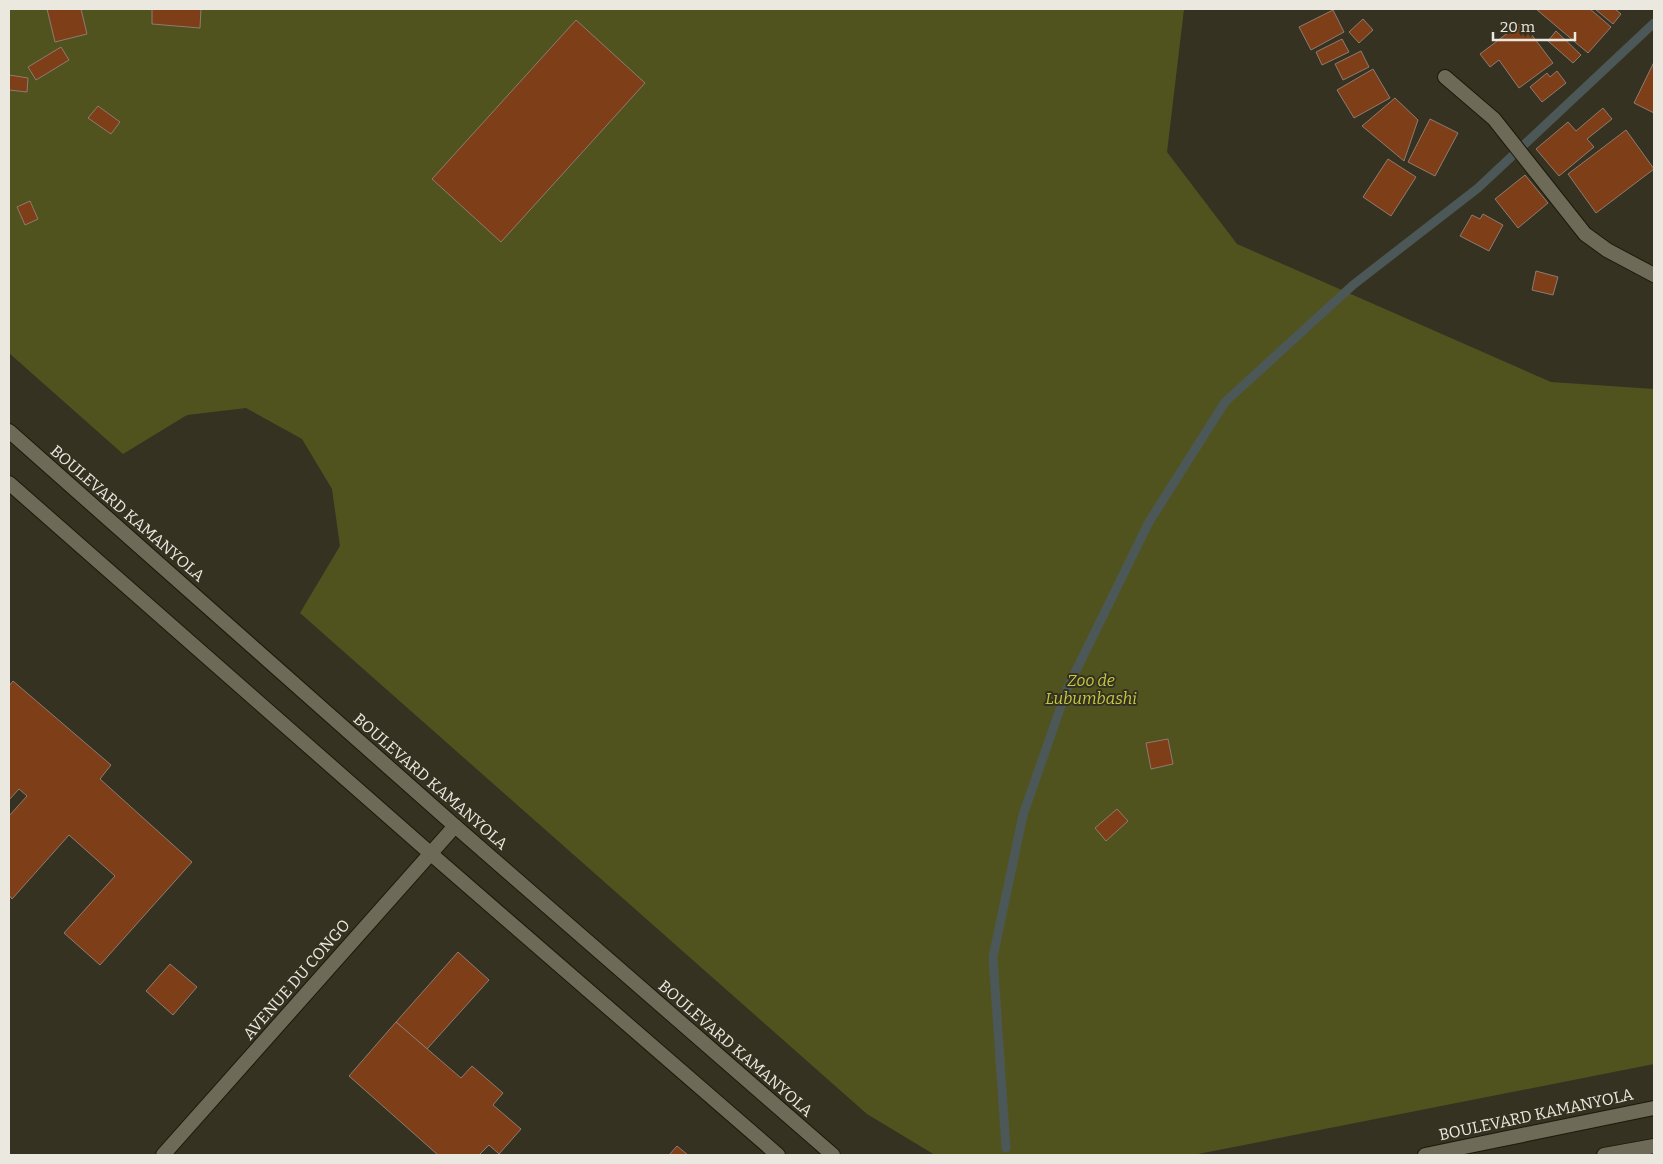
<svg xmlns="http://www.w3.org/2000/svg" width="1663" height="1164" font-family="Bitter,serif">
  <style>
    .green { fill: #51531f }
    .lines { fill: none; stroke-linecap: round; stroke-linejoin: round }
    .stream { stroke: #4b5857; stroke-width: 9 }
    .building { fill: #7e3f18; stroke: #8e7b72 }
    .minor-casing { stroke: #1c190a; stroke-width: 16 }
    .tertiary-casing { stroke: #1c190a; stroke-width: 16 }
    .secondary-casing { stroke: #1c190a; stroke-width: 16 }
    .minor { stroke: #6d6a57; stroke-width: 14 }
    .tertiary { stroke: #6d6a57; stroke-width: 14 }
    .secondary { stroke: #6d6a57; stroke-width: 14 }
    .labels { text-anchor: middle; stroke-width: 4; stroke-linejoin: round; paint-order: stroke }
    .street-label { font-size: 16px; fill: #ebe9df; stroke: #353221 }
    .park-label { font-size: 16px; font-style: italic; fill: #c5c93f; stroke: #353221 }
  </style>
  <rect width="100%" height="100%" fill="#353221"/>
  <path class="green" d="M9 9H1184L1167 152 1237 244 1551 382 1654 389V1064L1193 1155H935L867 1114 300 613 340 546 332 489 302 439 246 408 187 415 123 454 9 353Z"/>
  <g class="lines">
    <path class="stream" d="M1006 1148 993 957 1023 815 1067 689 1149 522 1225 402 1353 285 1478 188 1654 23"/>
  </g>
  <g class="building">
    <path d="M47 9H81L87 34 55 42Z"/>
    <path d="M152 9H201L200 28 152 24Z"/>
    <path d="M1536 9H1590L1611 27 1588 53Z"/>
    <path d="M1595 9H1615L1621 14 1613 24Z"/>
    <path d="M1333 10 1344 32 1311 50 1299 27Z"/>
    <path d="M1363 19 1373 30 1359 43 1349 32Z"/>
    <path d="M576 20 645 83 501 242 432 179Z"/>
    <path d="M1522 22 1553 63 1519 88 1499 60 1490 67 1480 54Z"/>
    <path d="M1556 31 1581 55 1573 63 1548 41Z"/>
    <path d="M1342 39 1349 52 1322 65 1316 52Z"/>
    <path d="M61 47 69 60 36 80 28 67Z"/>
    <path d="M1361 51 1369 67 1343 80 1335 64Z"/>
    <path d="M1654 62V113L1634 103Z"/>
    <path d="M1373 69 1390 98 1354 118 1337 90Z"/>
    <path d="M1557 71 1566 83 1542 102 1530 87 1547 73 1550 77Z"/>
    <path d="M9 75 28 78 27 92 9 90Z"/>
    <path d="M1395 98 1418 120 1404 161 1362 126Z"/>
    <path d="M98 106 120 122 111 134 88 118Z"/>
    <path d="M1603 108 1612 119 1587 139 1594 147 1559 176 1536 149 1568 122 1576 131Z"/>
    <path d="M1430 119 1458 133 1435 176 1408 162Z"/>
    <path d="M1626 130 1654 169 1596 213 1568 174Z"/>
    <path d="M1388 159 1416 177 1391 216 1363 197Z"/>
    <path d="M1525 175 1548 203 1518 228 1495 199Z"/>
    <path d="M30 201 38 219 25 225 17 207Z"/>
    <path d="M1483 214 1503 225 1489 251 1460 236 1472 215 1480 219Z"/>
    <path d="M1536 271 1558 277 1553 295 1532 290Z"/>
    <path d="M13 681 111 765 100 779 192 862 100 965 64 933 115 876 69 835 12 899 9 895V816L27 796 19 789 9 800V686Z"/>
    <path d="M1168 739 1173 764 1151 769 1146 743Z"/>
    <path d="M1117 809 1128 821 1106 841 1095 828Z"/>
    <path d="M458 952 489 980 427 1049 396 1022Z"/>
    <path d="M170 964 197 987 173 1015 146 991Z"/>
    <path d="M396 1022 461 1078 472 1066 503 1093 493 1105 521 1129 499 1154 489 1145 479 1155H438L349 1076Z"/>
    <path d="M677 1146 688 1155H669Z"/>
  </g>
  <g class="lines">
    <defs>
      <path id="minor" d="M1445 77 1494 119 1585 234 1607 250 1654 275"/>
      <path id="tertiary" d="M163 1155 455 826"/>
      <g id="secondary">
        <path d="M9 431 455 826 833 1155"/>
        <path d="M9 483 430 853 778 1155"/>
        <path d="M1425 1155 1654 1108"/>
        <path d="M1604 1155 1654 1146"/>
      </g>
    </defs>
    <use href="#minor" class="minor-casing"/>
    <use href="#tertiary" class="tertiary-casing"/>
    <use href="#secondary" class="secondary-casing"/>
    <use href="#minor" class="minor"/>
    <use href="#tertiary" class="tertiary"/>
    <use href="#secondary" class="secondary"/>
  </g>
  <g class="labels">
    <g class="street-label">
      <text transform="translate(128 513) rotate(41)" y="6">BOULEVARD KAMANYOLA</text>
      <text transform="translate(431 781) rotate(41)" y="6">BOULEVARD KAMANYOLA</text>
      <text transform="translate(296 979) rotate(-49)" y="6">AVENUE DU CONGO</text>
      <text transform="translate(736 1048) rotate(41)" y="6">BOULEVARD KAMANYOLA</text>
      <text transform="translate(1536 1114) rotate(-12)" y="6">BOULEVARD KAMANYOLA</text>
    </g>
    <g class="park-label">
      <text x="1091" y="686">Zoo de<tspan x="1091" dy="18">Lubumbashi</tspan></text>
    </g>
  </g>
  <rect width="1663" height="1164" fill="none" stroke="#ebe9df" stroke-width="20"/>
  <path d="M1493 32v8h82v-8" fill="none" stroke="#ebe9df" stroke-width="2.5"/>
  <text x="1500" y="32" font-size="15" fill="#ebe9df" stroke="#353221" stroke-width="4" paint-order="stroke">20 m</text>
</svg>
